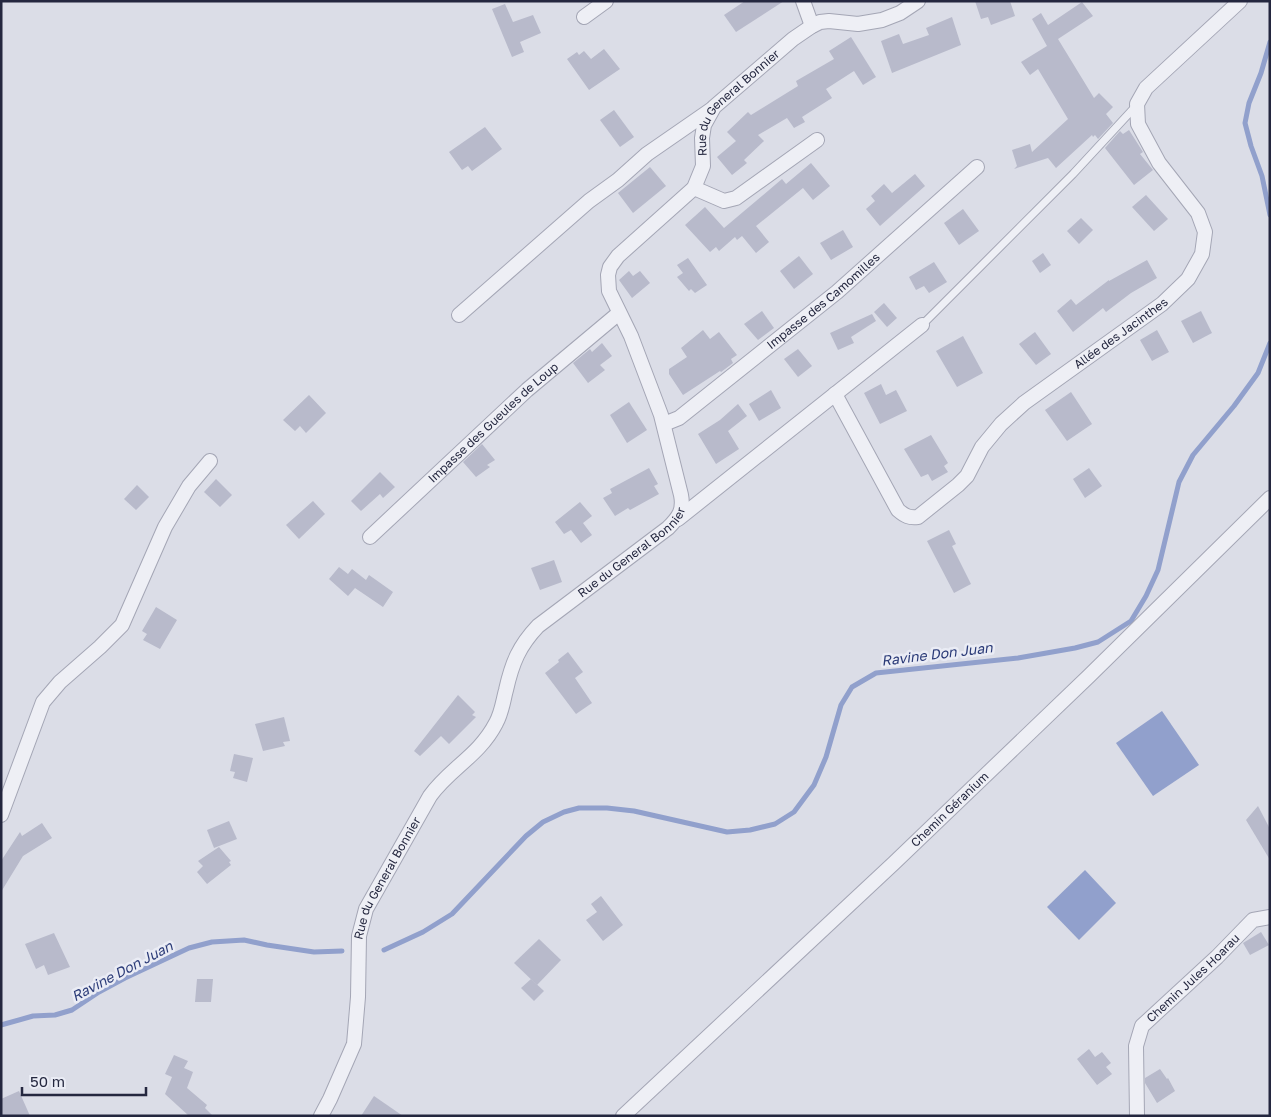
<svg xmlns="http://www.w3.org/2000/svg" width="1271" height="1117" font-family="'Golos Text',sans-serif">
  <style>
    .water { fill: #91a0cc }
    .lines { fill: none; stroke-linecap: round; stroke-linejoin: round }
    .stream { stroke: #91a0cc; stroke-width: 5 }
    .building { fill: #b8bacb }
    .service-casing { stroke: #a4a6b5; stroke-width: 9 }
    .minor-casing { stroke: #a4a6b5; stroke-width: 16 }
    .service { stroke: #eeeff5; stroke-width: 7 }
    .minor { stroke: #eeeff5; stroke-width: 14 }
    .labels { text-anchor: middle; stroke-width: 5; stroke-linejoin: round; paint-order: stroke }
    .street-label { font-size: 12px; fill: #24273f; stroke: #eaecf5 }
    .water-label { font-size: 14px; font-style: italic; fill: #2a3a77; stroke: #eaecf5 }
  </style>
  <rect width="100%" height="100%" fill="#dbdde7"/>
  <g class="water">
    <path d="M1162 711 1199 765 1153 796 1116 743Z"/>
    <path d="M1085 870 1116 903 1079 940 1047 907Z"/>
  </g>
  <g class="lines">
    <g class="stream">
      <path d="M1270 42 1261 73 1249 103 1245 123 1251 146 1262 176 1270 215"/>
      <path d="M384 950 423 932 452 914 526 836 543 822 564 812 579 808H607L634 811 727 832 750 830 775 824 794 812 814 785 826 757 841 705 852 687 876 673 1018 658 1075 648 1098 642 1131 621 1146 596 1158 570 1179 482 1193 455 1234 406 1258 373 1270 343"/>
      <path d="M1 1025 33 1016 55 1015 72 1010 99 992 125 978 189 948 212 942 244 940 267 945 314 952 342 951"/>
    </g>
  </g>
  <g class="building">
    <path d="M745 1H784L736 32 724 15Z"/>
    <path d="M975 1H1010L1015 16 991 25 988 17 981 19Z"/>
    <path d="M1082 2 1093 16 1058 39 1094 98 1099 93 1113 107 1106 114 1113 123 1098 139 1095 135 1093 137 1092 135 1056 168 1048 158 1014 169 1017 166 1012 150 1030 144 1032 152 1068 119 1038 69 1030 75 1021 62 1047 46 1032 19 1041 13 1048 25Z"/>
    <path d="M505 4 513 22 533 15 541 33 520 42 524 52 512 57 492 9Z"/>
    <path d="M952 17 961 45 892 73 881 41 899 34 903 44 929 35 926 28Z"/>
    <path d="M851 37 876 77 863 85 854 71 826 89 832 98 802 117 805 122 794 128 787 118 758 135 764 141 744 160 747 163 732 175 717 157 736 141 727 132 748 112 751 115 798 86 796 81 834 59 829 51Z"/>
    <path d="M604 49 620 69 589 90 567 59 577 52 579 55 584 51 591 59Z"/>
    <path d="M614 110 634 137 620 147 600 120Z"/>
    <path d="M485 127 502 149 472 171 468 166 462 170 449 152Z"/>
    <path d="M1129 130 1143 152 1140 154 1153 170 1134 185 1105 148 1120 131 1123 134Z"/>
    <path d="M811 163 830 186 813 200 803 188 756 226 769 242 756 253 742 236 737 240 735 237 719 251 716 247 710 252 685 225 705 207 724 228 782 179 786 184Z"/>
    <path d="M650 167 666 186 633 213 618 193Z"/>
    <path d="M915 174 925 186 880 226 866 209 875 201 871 196 884 184 892 193Z"/>
    <path d="M1146 195 1168 219 1154 231 1132 207Z"/>
    <path d="M963 209 979 231 959 245 944 223Z"/>
    <path d="M1081 218 1093 230 1079 244 1067 231Z"/>
    <path d="M843 230 853 247 831 260 820 243Z"/>
    <path d="M1043 253 1051 265 1040 273 1032 261Z"/>
    <path d="M799 256 813 274 794 289 780 271Z"/>
    <path d="M688 258 707 285 695 293 691 289 689 291 677 277 683 273 677 265Z"/>
    <path d="M1147 260 1157 278 1131 293 1106 312 1103 308 1073 332 1057 311 1071 299 1076 305 1109 280V281Z"/>
    <path d="M934 262 947 282 929 293 924 286 916 290 909 277Z"/>
    <path d="M629 271 633 276 640 271 650 283 632 298 619 280Z"/>
    <path d="M884 303 897 318 887 327 874 312Z"/>
    <path d="M762 311 774 328 758 340 744 324Z"/>
    <path d="M1201 311 1212 333 1193 343 1181 321Z"/>
    <path d="M872 314 876 321 851 337 854 343 838 350 830 333Z"/>
    <path d="M703 330 710 339 719 332 737 355 731 359 733 363 721 372 720 371 683 395 669 374V369L687 357 681 348Z"/>
    <path d="M1157 330 1169 352 1152 361 1140 340Z"/>
    <path d="M1035 332 1051 354 1036 365 1019 344Z"/>
    <path d="M963 336 983 373 957 387 936 351Z"/>
    <path d="M602 343 612 356 600 365 605 370 588 383 573 363 590 349 592 352Z"/>
    <path d="M798 349 812 366 798 377 784 359Z"/>
    <path d="M881 384 886 395 896 390 907 411 880 424 864 393Z"/>
    <path d="M771 390 781 408 759 421 749 404Z"/>
    <path d="M1071 392 1092 424 1067 441 1045 410Z"/>
    <path d="M309 395 326 413 306 433 300 426 295 431 283 420Z"/>
    <path d="M629 402 647 430 627 443 610 415Z"/>
    <path d="M738 404 747 416 728 431 739 449 716 464 698 434 720 420Z"/>
    <path d="M931 435 948 463 944 466 948 472 932 481 928 474 921 477 904 449Z"/>
    <path d="M482 444 495 460 487 465 490 467 476 477 463 462Z"/>
    <path d="M649 468 658 484 654 486 659 494 630 510 628 508 615 516 603 498 612 493 610 489Z"/>
    <path d="M1089 468 1102 486 1085 498 1073 479Z"/>
    <path d="M380 472 395 487 383 498 380 494 361 511 351 501Z"/>
    <path d="M216 479 232 495 220 507 204 492Z"/>
    <path d="M137 485 149 497 136 510 124 499Z"/>
    <path d="M313 501 325 514 299 539 286 525Z"/>
    <path d="M580 502 592 516 583 523 592 535 581 543 571 530 564 534 555 522Z"/>
    <path d="M949 530 956 544 952 546 971 584 954 593 927 541Z"/>
    <path d="M554 560 562 582 540 590 531 568Z"/>
    <path d="M339 567 348 574 352 569 366 580 369 575 393 592 383 607 355 588 348 596 329 579Z"/>
    <path d="M156 607 177 620 160 649 143 640 147 634 142 631Z"/>
    <path d="M568 652 583 672 575 678 592 703 576 714 545 673 559 662 558 660Z"/>
    <path d="M458 695 475 712 472 715 476 717 449 744 441 736 420 756 414 751Z"/>
    <path d="M284 717 290 741 283 742 285 746 263 751 255 724Z"/>
    <path d="M234 754 253 758 247 782 233 778 235 772 230 771Z"/>
    <path d="M1258 806 1270 829V860L1246 820Z"/>
    <path d="M229 821 237 839 214 848 207 830Z"/>
    <path d="M42 823 52 838 23 856 1 892V861L20 832 22 836Z"/>
    <path d="M219 847 231 861 229 862 231 865 207 884 197 872 203 866 198 861Z"/>
    <path d="M601 896 623 925 603 941 586 920 597 912 591 904Z"/>
    <path d="M1261 932 1269 945 1250 955 1243 943Z"/>
    <path d="M54 933 70 967 48 975 44 965 36 969 25 944Z"/>
    <path d="M539 939 561 960 537 985 514 963Z"/>
    <path d="M197 979H213L211 1002H195Z"/>
    <path d="M531 979 544 991 534 1001 521 988Z"/>
    <path d="M1089 1049 1095 1057 1102 1052 1111 1063 1106 1067 1112 1074 1097 1085 1077 1059Z"/>
    <path d="M174 1055 188 1061 184 1068 193 1072 187 1088 207 1105 205 1108 213 1116H189L165 1094 172 1077 165 1074Z"/>
    <path d="M1160 1069 1167 1079 1168 1078 1175 1091 1157 1103 1145 1083V1078Z"/>
    <path d="M19 1091 30 1116H1V1099Z"/>
    <path d="M374 1096 403 1116H361Z"/>
  </g>
  <g class="lines">
    <defs>
      <path id="service" d="M922 325 1073 174 1135 107"/>
      <g id="minor">
        <path d="M803 1 812 26"/>
        <path d="M584 17 606 1"/>
        <path d="M694 188 724 201 736 198 817 140"/>
        <path d="M459 315 589 201 618 180 647 154 712 109"/>
        <path id="s1" d="M835 394 898 510C905 516 909 518 918 517L958 485 967 476 982 447 1001 424 1024 403 1162 304 1188 279 1202 254 1205 232 1198 213 1159 163 1138 124 1137 104 1146 88 1240 1"/>
        <path id="s2" d="M664 424 679 418 837 292 977 167"/>
        <path d="M678 519 922 325"/>
        <path id="s3" d="M370 537 527 390 619 313"/>
        <path d="M1 815 43 702 60 682 100 647 122 625 165 527 189 486 210 461"/>
        <path id="s4" d="M321 1116 330 1099 354 1044 358 997 359 936 366 909 430 796C450 768 479 756 496 723 502 712 503 701 506 690 512 663 519 646 538 626L668 528C679 517 684 510 681 495L661 415 631 336 609 291 608 275 610 267 618 256 694 188 703 166 702 138 704 125 714 107 793 39 812 26 820 22 829 21 858 24 882 20 900 13 918 1"/>
        <path id="s5" d="M623 1116 894 863 1089 676 1270 498"/>
        <path id="s6" d="M1137 1116 1136 1046 1142 1026 1217 957 1253 920 1270 917"/>
      </g>
    </defs>
    <use href="#service" class="service-casing"/>
    <use href="#minor" class="minor-casing"/>
    <use href="#service" class="service"/>
    <use href="#minor" class="minor"/>
  </g>
  <g class="labels">
    <g class="street-label">
      <text dy="4" stroke="none"><textPath href="#s4" startOffset="1210">Rue du General Bonnier</textPath></text>
      <text dy="4" stroke="none"><textPath href="#s2" startOffset="202">Impasse des Camomilles</textPath></text>
      <text dy="4" stroke="none"><textPath href="#s1" startOffset="431">Allée des Jacinthes</textPath></text>
      <text dy="4" stroke="none"><textPath href="#s3" startOffset="168">Impasse des Gueules de Loup</textPath></text>
      <text dy="4" stroke="none"><textPath href="#s4" startOffset="671">Rue du General Bonnier</textPath></text>
      <text dy="4" stroke="none"><textPath href="#s5" startOffset="448">Chemin Géranium</textPath></text>
      <text dy="4" stroke="none"><textPath href="#s4" startOffset="252">Rue du General Bonnier</textPath></text>
      <text dy="4" stroke="none"><textPath href="#s6" startOffset="161">Chemin Jules Hoarau</textPath></text>
    </g>
    <g class="water-label">
      <text transform="translate(937 654) rotate(-7)" y="5">Ravine Don Juan</text>
      <text transform="translate(122 971) rotate(-28)" y="5">Ravine Don Juan</text>
    </g>
  </g>
  <rect width="1271" height="1117" fill="none" stroke="#24273f" stroke-width="5"/>
  <path d="M22 1087v8h124v-8" fill="none" stroke="#24273f" stroke-width="2.5"/>
  <text x="30" y="1087" font-size="15" fill="#24273f" stroke="#eaecf5" stroke-width="4" paint-order="stroke">50 m</text>
</svg>
